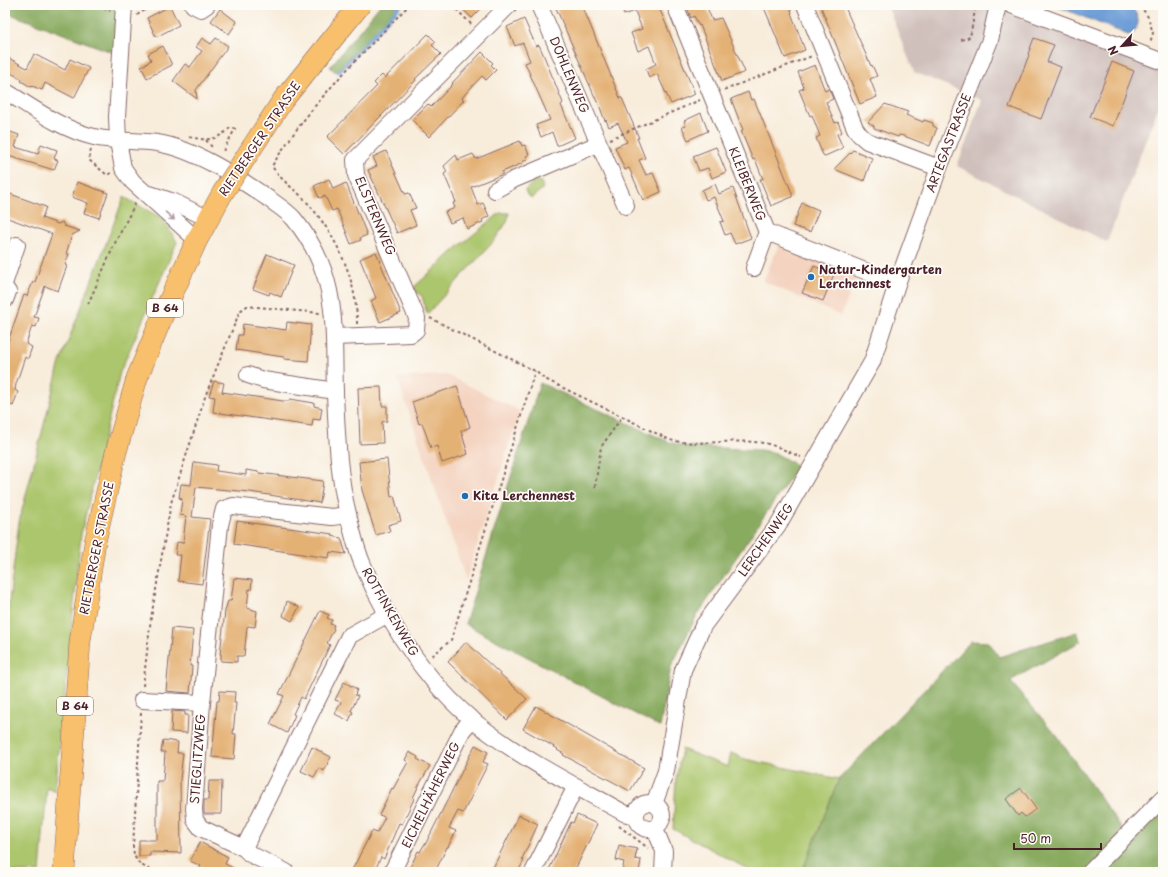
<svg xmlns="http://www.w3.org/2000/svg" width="1168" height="877" font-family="'Playpen Sans',sans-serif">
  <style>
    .built { fill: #f4d3c0 }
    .industrial { fill: #d0c0bc }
    .green { fill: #acc66d; stroke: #7b724c }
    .forest { fill: #89ab60; stroke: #6a6546 }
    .water { fill: #6e9ed7; stroke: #5c5e81 }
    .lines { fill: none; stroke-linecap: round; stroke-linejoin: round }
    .stream { stroke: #6e9ed7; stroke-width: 3.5 }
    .building { fill: #e4b174 }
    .minor-casing { stroke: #876768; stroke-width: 18 }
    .major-casing { stroke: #876768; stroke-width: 22 }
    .path { stroke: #876768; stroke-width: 2; stroke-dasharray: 3 3; stroke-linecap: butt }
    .minor { stroke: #fff; stroke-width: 16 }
    .major { stroke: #f8bf6c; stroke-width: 21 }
    .major-bridge-casing { stroke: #876768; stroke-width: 22; stroke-linecap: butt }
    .major-bridge { stroke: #f8bf6c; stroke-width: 21 }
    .oneway { stroke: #ae9aa0 }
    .poi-dot { fill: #1f6fb2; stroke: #fdfcf7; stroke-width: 1.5 }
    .labels { text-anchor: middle; stroke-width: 3.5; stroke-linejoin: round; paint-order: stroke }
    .shield { fill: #fdfcf7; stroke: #806168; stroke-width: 1 }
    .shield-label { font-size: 11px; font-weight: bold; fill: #4a1f2b }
    .street-label { font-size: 12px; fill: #4a1f2b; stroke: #fdfcf7 }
    .poi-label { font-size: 12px; font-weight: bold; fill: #4a1f2b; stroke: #fdfcf7; text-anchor: start }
  </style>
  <rect width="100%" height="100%" fill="#fdfcf7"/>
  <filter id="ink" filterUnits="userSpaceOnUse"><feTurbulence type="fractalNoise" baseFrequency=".025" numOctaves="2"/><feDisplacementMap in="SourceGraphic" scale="8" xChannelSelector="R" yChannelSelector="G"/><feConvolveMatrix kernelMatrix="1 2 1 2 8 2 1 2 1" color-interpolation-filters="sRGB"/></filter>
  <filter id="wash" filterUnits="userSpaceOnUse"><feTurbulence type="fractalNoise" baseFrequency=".012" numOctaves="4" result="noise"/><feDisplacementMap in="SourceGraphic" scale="16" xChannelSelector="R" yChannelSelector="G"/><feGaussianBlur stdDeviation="0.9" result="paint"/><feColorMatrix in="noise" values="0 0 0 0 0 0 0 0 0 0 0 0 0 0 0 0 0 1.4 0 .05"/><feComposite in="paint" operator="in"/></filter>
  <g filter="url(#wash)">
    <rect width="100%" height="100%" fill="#f8ecda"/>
    <g class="built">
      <path d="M780 243 858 273 841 316 763 281Z"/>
      <path d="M447 375 520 411 466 580 397 377Z"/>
    </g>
    <path class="industrial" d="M887 5H986L1163 71V95L1107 242 957 166 982 100 914 72Z"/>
    <g class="green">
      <path d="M535 180 541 182 543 188 532 198 527 195 525 190Z"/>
      <path d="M124 197 163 219 177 242 120 372 81 534 55 791 47 787 40 872H5V634L19 522 60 362Z"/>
      <path d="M500 213H509L507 222 493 242 427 314 422 296 412 289 458 247Z"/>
      <path d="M682 749 728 767 731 753 745 759 839 779 802 872H753L673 829 676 779Z"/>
    </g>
    <g class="forest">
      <path d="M5 5H120L117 54 5 12Z"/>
      <path d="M380 5H400L336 72 330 67Z"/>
      <path d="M540 383 669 442 683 446 761 450 775 453 798 466 696 617 671 667 660 727 465 624Z"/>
      <path d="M1077 632 1081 641 1010 681 1057 736 1124 832 1163 806V872H802L839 779 971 641 989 642 999 657Z"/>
    </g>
    <path class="water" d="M1054 5H1130C1140 18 1141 23 1131 36Z"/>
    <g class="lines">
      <path class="stream" d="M339 72 401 5"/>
    </g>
    <g id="blocks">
      <g class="building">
        <path d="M458 5H485L472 18Z"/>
        <path d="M563 5H582L620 98H622L639 138H637L645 158 639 160 646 175 653 173 661 192 643 200 629 168 625 170 615 147 627 142 618 123 609 127 606 120 605 121 598 102H597L556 8Z"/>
        <path d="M620 5H658L695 94 671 104 657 74 649 78 646 69 656 64 649 46 638 51 631 33 642 29 635 11 624 15Z"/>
        <path d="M693 5H706L712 20 721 18 745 72 722 81 700 25 699 26 694 16 691 18 687 7Z"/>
        <path d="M763 5H789L792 13H791L805 50 785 58Z"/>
        <path d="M826 5H844L871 66 872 65 877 76 870 79 877 97 860 104 821 7Z"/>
        <path d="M170 6 179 25 156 37 147 18Z"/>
        <path d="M220 9 237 22 229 34 211 21Z"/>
        <path d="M524 19 536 46 539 45 544 56 563 103 561 105 575 138 557 146 552 132 541 137 536 125 550 120 525 63 530 61 523 43 515 46 507 27Z"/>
        <path d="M428 34 436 42 432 45 441 54 415 79 416 80 344 154 327 137 377 86 374 83 382 75 385 78Z"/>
        <path d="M202 38 211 44 216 38 228 46 196 90 197 99 173 81 185 64 190 67 202 51 196 47Z"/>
        <path d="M1034 38 1054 45 1047 62 1061 67 1041 119 1009 107 1029 55 1028 54Z"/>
        <path d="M163 46 172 65 147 78 141 66 148 63V62L151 60 148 54Z"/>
        <path d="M482 52 493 63 491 65 496 70 486 80 482 76 466 93 462 98 464 100 429 137 412 120 428 104 431 107 453 84 452 83Z"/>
        <path d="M34 54 65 70 70 59 89 68 74 98 45 83 42 90 32 86 31 87 21 81 22 79 5 70V56L27 68Z"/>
        <path d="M1112 62 1134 71 1113 126 1090 117Z"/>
        <path d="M815 65 825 91 829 89 833 99 826 102 835 123 838 122 842 132 837 134 843 148 825 156 823 155 816 138 820 136 812 115 810 116 799 90 804 88 798 72Z"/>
        <path d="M748 92 751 100 754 99 792 193V197L771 206 760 179H763L755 159 753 160 741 131 743 130 731 99Z"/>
        <path d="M885 104 908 112 906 115 923 122 924 120 933 123V126L937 128 930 146 904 136 899 135 898 137 874 128V126L868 122Z"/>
        <path d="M701 113 708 131 688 140 682 127 686 126 684 121Z"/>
        <path d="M5 130 19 135 15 147 38 154 41 144 57 150 54 159 58 160 54 170 5 155Z"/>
        <path d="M520 141 522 146 525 145 529 155 526 156 528 159 522 162 523 163 502 172 503 174 471 187 478 205 483 203 489 216 482 220 483 222 467 229 463 218 450 223 445 212 455 208 453 203 456 202 444 174 447 172 444 166 456 155 458 160 473 154 476 159Z"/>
        <path d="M716 147 726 172 712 178 708 168 699 171 693 156Z"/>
        <path d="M853 150 872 158 864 181 834 169Z"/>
        <path d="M386 151 405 194 409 193 416 208 410 210 416 225 397 233 368 170 377 166 373 157Z"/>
        <path d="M329 179 333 189 346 183 367 235 360 238 361 240 351 244 337 209 332 211 325 196 319 198 314 186Z"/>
        <path d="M77 182 108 193 99 218 84 213 88 203 72 197Z"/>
        <path d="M715 184 719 194 733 188 751 238 735 244 730 233 725 235 720 222 724 221 714 197 706 200 702 190Z"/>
        <path d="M5 192 46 207 42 218 58 224 62 222 64 226 80 231 72 235 66 254H69L65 265 67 266 58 291 45 286 34 317 39 318 36 327 32 326 26 344 32 347 28 359 25 357 16 384 15 390 18 392 13 406 10 405 7 414H5V350L24 295 27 296 33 282H35L52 234 5 217Z"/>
        <path d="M802 203 819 210 810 232 793 226Z"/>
        <path d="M376 252 401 313 380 322 371 301 376 298 360 259Z"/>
        <path d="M267 254 294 265 281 297 270 292 269 295 253 289Z"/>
        <path d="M814 266 834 274 823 301 802 293Z"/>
        <path d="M287 322 311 325 308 361 284 359V357L236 350 238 335H242L243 324 286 330Z"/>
        <path d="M214 381 224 383 222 392 283 401H289L290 399 314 403V406L322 408 320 420 313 419 312 426 213 412 215 397 209 396Z"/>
        <path d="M457 386 470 427 461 431 468 454 442 463 437 446 431 448 422 423 419 424 412 402Z"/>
        <path d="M381 387 382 406H387V421L382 422 383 443 360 444 358 388Z"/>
        <path d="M387 459 391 497 394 496 401 521 388 525 390 531 376 535 362 490 359 462Z"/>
        <path d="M194 462 217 465 216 471 246 475V470L259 472V473L323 481 320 503 250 492 196 487 192 517 210 519 202 584 178 581 181 555H175L177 542 183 543 186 516 180 515 182 499 179 498 181 484 191 485Z"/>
        <path d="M237 521 333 534 332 536 341 538 346 554 330 552 329 558 234 544Z"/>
        <path d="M234 578 252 580 251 590 249 589 247 608 257 611 255 627 248 626 247 627 244 656H237V662L221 661V654H220L225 611 228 601H231Z"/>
        <path d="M287 601 299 607 292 621 283 616Z"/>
        <path d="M320 611 329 615 327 618 332 620 330 624 334 625 333 628 334 629 327 643 330 645 304 699 301 697 293 714 295 715 287 733 270 724 284 696 279 694Z"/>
        <path d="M172 628 193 630 190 666H192L190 693 166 691Z"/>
        <path d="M466 642 527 699 507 720 448 662Z"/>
        <path d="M344 682 357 689 355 695 358 696 351 711 353 712 349 721 335 714 341 702 335 700Z"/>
        <path d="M220 691 235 692 234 703H236L233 734H236L234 759 212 757 217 701H219Z"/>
        <path d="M536 706 644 768 630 791 563 755 564 754 557 750 558 749 523 729Z"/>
        <path d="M172 711 185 712V715H188L187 733 171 732Z"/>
        <path d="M163 740 178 742 177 753H183L180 780 181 853 150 852V856H139V840H157V781H163L165 752H161Z"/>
        <path d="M475 745 488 752 483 762 488 764 463 813 458 811 449 828 456 831 448 847H447L435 872H408L418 851 420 852 424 845H425Z"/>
        <path d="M312 747 331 757 324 771 319 768 314 777 301 771Z"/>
        <path d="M409 752 418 757 417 759 430 766 419 785 413 798 414 799 402 824 399 823 384 859 381 857 374 872H351L372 831 377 833 385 817 379 815 392 788 393 789 408 762 405 760Z"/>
        <path d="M209 781H222L221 814H204V800H208Z"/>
        <path d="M1021 788 1036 809 1025 817 1021 813 1018 816 1006 799Z"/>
        <path d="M519 815 538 824 522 859 524 860 518 872H491Z"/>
        <path d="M577 815 597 824 574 872H548L571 822 573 823Z"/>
        <path d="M200 842 228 857 225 864 242 872H205L199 869 201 866 190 861Z"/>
        <path d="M619 845 637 849 635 859 641 860 639 872H622L624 862 616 860Z"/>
      </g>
    </g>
  </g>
  <g filter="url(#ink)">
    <use href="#blocks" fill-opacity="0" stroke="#876768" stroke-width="1"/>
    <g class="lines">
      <defs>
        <g id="minor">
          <path d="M124 5 117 117 118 141 123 168 133 182 197 240"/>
          <path d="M193 5 201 9 207 5"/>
          <path d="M539 5 626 206"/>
          <path d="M675 5 767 232 875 275 898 281"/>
          <path d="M805 5 855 128 860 135 867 141 939 168"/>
          <path d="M1011 5 1163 62"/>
          <path d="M5 91C33 108 61 129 94 137 114 142 136 140 157 143 195 149 237 177 269 199 277 205 287 211 294 219 340 275 333 326 335 394 337 434 338 475 348 514 352 531 356 549 363 565 389 626 433 693 488 732 530 763 578 787 624 813L635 816"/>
          <path d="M495 190 513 180 598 144"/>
          <path d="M150 194 174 202 209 219"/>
          <path d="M754 268 767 232"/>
          <path d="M5 281 17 245"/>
          <path d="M5 288 8 292 5 300"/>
          <path d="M334 337 411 334 416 330 417 318 356 175 355 160 509 5"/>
          <path d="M248 375 263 380 335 391"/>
          <path d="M348 515 332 517 233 506 224 509 220 525 202 703 194 809 195 820 201 828 244 848 349 636 388 614"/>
          <path d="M142 700 202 703"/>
          <circle cx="649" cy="816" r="13"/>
          <path d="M654 804 666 771 683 670 703 626 778 525 872 362 898 281 939 168 990 40 998 5"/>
          <path d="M655 829 664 851 663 872"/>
          <path d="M244 848 250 854 286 872"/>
          <path d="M392 872 462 731 472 719"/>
          <path d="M533 872 576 786"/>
          <path d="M1090 872 1163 798"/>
        </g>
        <g id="major">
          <path d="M253 146 283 100 360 5"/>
          <path d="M64 872 80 642 95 542 116 452 137 378 165 310 197 240 222 194"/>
        </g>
      </defs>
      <use href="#minor" class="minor-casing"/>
      <use href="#major" class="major-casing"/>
      <g class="path">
        <path d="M98 5 110 10"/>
        <path d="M452 5 471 24"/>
        <path d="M1140 5 1148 17 1153 33 1150 43"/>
        <path d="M137 15 153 5"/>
        <path d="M961 40 970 37 976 5"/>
        <path d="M724 90 812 56"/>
        <path d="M189 137C209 141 216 141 231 127L235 129 222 153"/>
        <path d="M610 139 700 100"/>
        <path d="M206 140 212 147"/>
        <path d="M91 149 89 160 107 175 111 173"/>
        <path d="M88 304 116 241 136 202"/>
        <path d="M430 318 535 371 545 379 670 440C700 447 732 438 763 443 776 445 788 452 801 457"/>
        <path d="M357 324C357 278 336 235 306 201 295 189 280 180 272 166 309 105 360 56 409 5"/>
        <path d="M595 487 601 447 622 417"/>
        <path d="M432 656 451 640 535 371"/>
        <path d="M143 686 151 618 171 503 206 394 240 311 247 306 320 313"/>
        <path d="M141 713 133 846C134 863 140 865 155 872"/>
        <path d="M619 826 648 848"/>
      </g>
      <use href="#minor" class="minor"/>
      <use href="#major" class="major"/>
      <defs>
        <path id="major-bridge" d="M222 194 253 146"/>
      </defs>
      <use href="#major-bridge" class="major-bridge-casing"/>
      <use href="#major-bridge" class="major-bridge"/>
    </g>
    <defs><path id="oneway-shaft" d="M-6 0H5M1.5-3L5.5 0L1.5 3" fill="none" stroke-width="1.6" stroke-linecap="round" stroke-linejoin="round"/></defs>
    <use class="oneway" href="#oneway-shaft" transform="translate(170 216) rotate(41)"/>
  </g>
  <g class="poi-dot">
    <circle cx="811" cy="277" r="4"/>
    <circle cx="465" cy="496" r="4"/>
  </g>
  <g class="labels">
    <g class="shield">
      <rect x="147" y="299" width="36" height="18" rx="3"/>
      <rect x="57" y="697" width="36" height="18" rx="3"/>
    </g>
    <g class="shield-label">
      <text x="165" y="312">B 64</text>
      <text x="75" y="710">B 64</text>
    </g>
    <g class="street-label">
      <text transform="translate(569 75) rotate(67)" y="4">DOHLENWEG</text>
      <text transform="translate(260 139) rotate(-56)" y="4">RIETBERGER STRASSE</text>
      <text transform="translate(949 143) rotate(-69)" y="4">ARTEGASTRASSE</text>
      <text transform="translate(747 184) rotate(68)" y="4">KLEIBERWEG</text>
      <text transform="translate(375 216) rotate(67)" y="4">ELSTERNWEG</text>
      <text transform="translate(766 540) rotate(-55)" y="4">LERCHENWEG</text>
      <text transform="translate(97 548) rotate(-79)" y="4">RIETBERGER STRASSE</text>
      <text transform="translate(390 612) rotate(60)" y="4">ROTFINKENWEG</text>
      <text transform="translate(198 759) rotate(-86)" y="4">STIEGLITZWEG</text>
      <text transform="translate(431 795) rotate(-64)" y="4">EICHELHÄHERWEG</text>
    </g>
    <g class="poi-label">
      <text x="819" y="274">Natur-Kindergarten<tspan x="819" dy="14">Lerchennest</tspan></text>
      <text x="473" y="500">Kita Lerchennest</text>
    </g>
  </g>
  <rect width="1168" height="877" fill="none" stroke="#fdfcf7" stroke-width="20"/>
  <g transform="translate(1122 46) rotate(243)" stroke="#fdfcf7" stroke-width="3" paint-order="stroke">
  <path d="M0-3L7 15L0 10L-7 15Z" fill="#4a1f2b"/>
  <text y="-6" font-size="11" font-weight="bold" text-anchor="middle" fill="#4a1f2b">N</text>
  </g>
  <path d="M1014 843v6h87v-6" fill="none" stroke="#4a1f2b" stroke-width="2"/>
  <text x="1020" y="843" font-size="12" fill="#4a1f2b" stroke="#fdfcf7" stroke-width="3" paint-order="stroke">50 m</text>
</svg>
